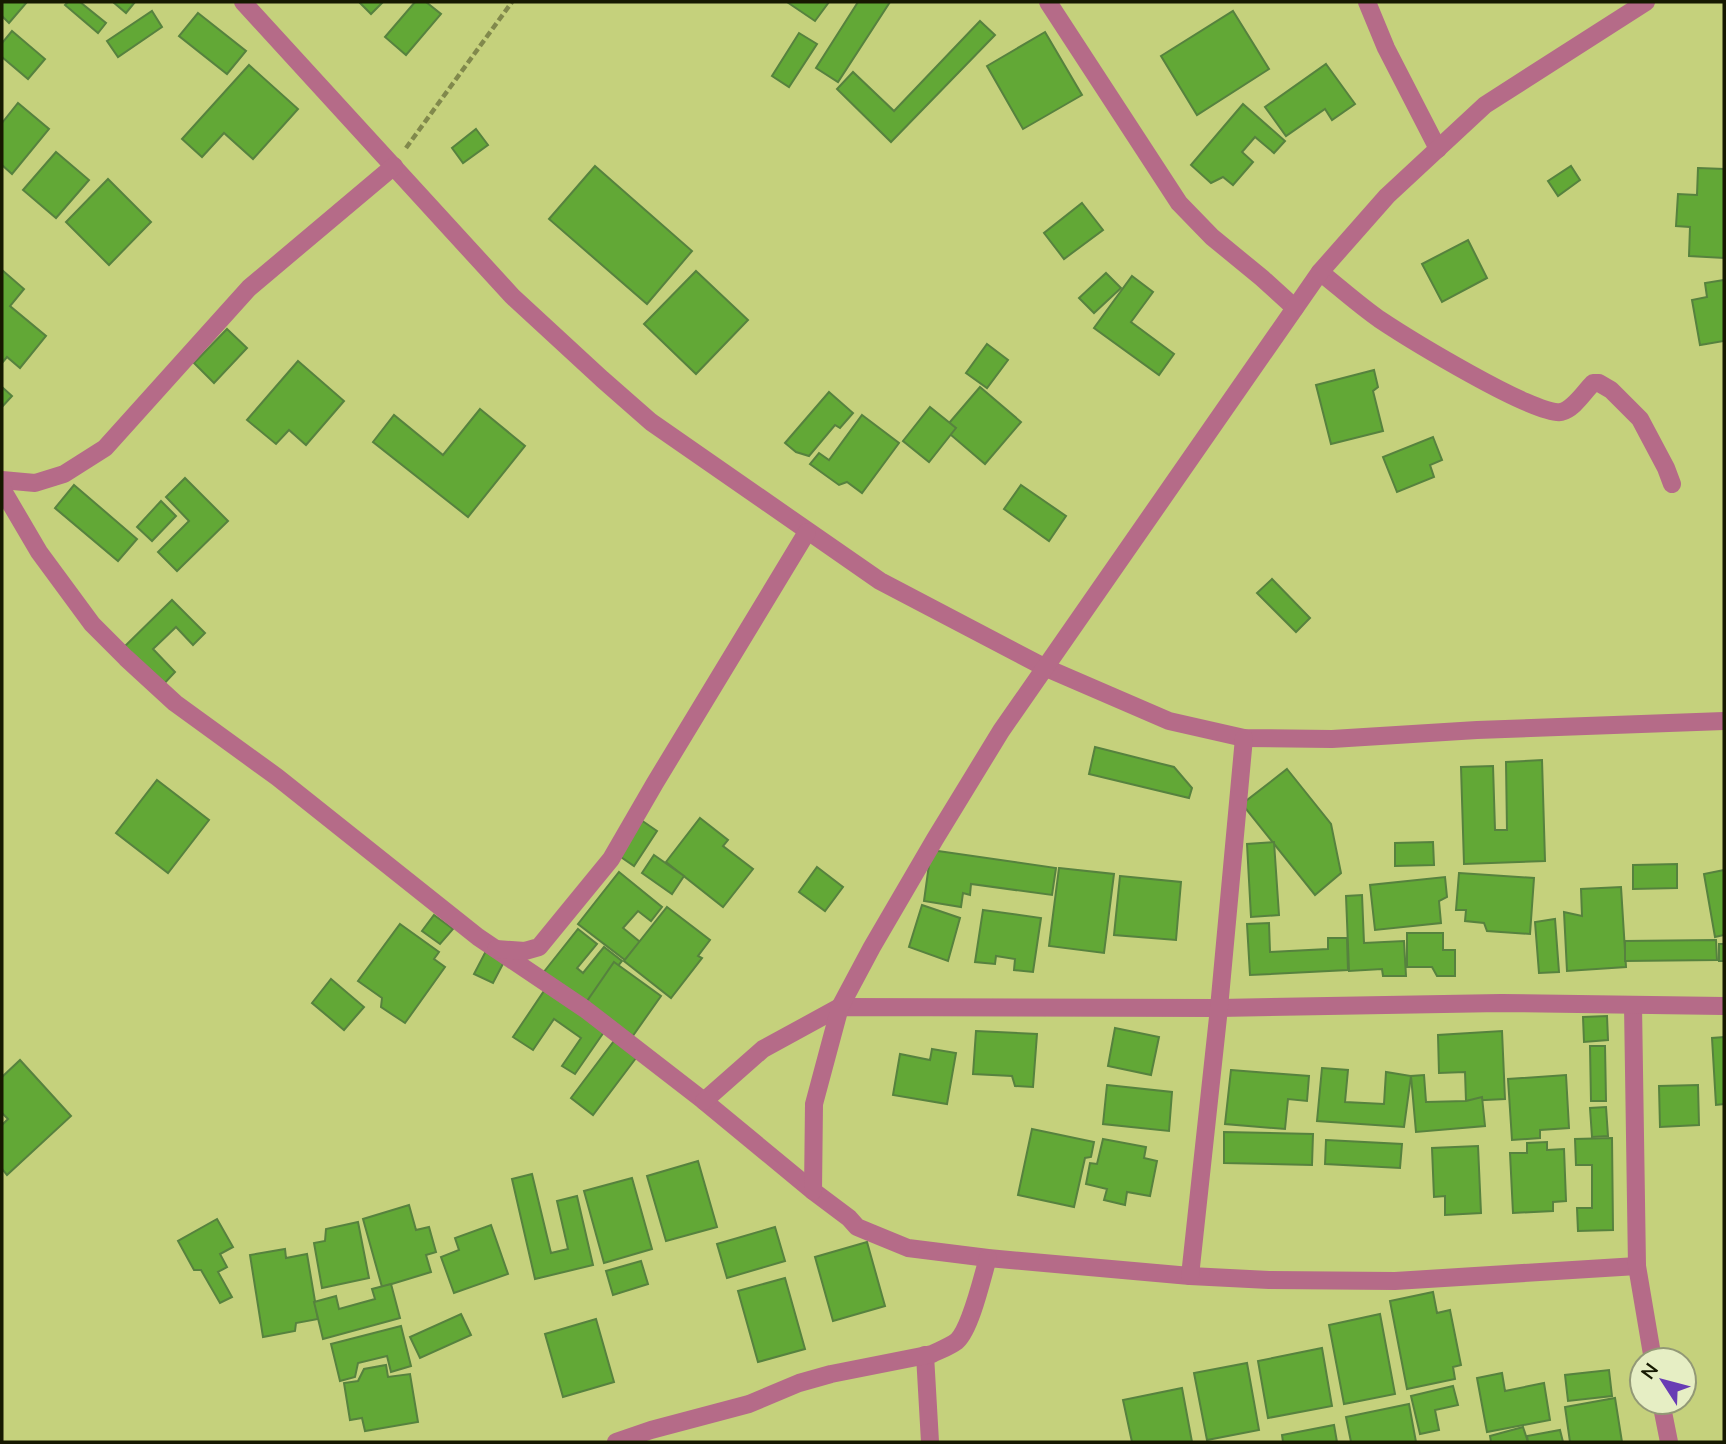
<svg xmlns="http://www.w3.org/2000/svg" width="1726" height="1444" font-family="'Nunito Sans',sans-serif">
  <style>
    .building { fill: #62a836; stroke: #56823e; stroke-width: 2 }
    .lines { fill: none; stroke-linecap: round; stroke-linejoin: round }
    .path { stroke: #81894c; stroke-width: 4.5; stroke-dasharray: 7 3.5; stroke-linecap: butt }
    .street { stroke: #b56b88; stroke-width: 18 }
  </style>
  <rect width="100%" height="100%" fill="#c5d17c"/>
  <g class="building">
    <path d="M2 2H27L9 23 2 16Z"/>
    <path d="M68 2H80L106 23 98 33 65 5Z"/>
    <path d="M113 2H135L126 13Z"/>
    <path d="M359 2H383L371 14Z"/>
    <path d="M415 2H426L441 14 406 55 385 37Z"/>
    <path d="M787 2H829L815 21Z"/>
    <path d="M858 2H890L838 82 816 68Z"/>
    <path d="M152 11 162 27 118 57 107 41Z"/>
    <path d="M1233 11 1269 69 1197 115 1161 56Z"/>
    <path d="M198 13 246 51 227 74 179 36Z"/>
    <path d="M980 21 995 35 891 142 837 89 853 72 894 111Z"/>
    <path d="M12 31 45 59 28 79 2 57V43Z"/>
    <path d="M1045 32 1082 95 1023 129 987 66Z"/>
    <path d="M799 33 817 44 789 87 772 76Z"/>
    <path d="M1326 64 1355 104 1332 120 1325 109 1286 136 1265 107Z"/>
    <path d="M249 65 298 109 253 159 224 133 202 157 182 139Z"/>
    <path d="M18 103 49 129 12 174 2 165V123Z"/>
    <path d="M1243 104 1285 141 1274 153 1255 137 1242 152 1253 162 1233 185 1223 177 1211 183 1191 165Z"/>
    <path d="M476 129 488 145 463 163 452 148Z"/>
    <path d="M56 152 89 180 56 218 23 190Z"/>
    <path d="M595 166 692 251 647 304 549 219Z"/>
    <path d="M1571 166 1580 180 1558 196 1548 181Z"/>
    <path d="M1698 168 1724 169V258L1689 256 1690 227 1676 226 1678 194 1697 195Z"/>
    <path d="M108 179 151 222 109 265 66 222Z"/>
    <path d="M1082 203 1103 230 1064 259 1044 233Z"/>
    <path d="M1468 240 1487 278 1442 302 1422 264Z"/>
    <path d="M2 270 24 289 10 306 46 336 20 368 7 357 2 363Z"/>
    <path d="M696 271 748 320 696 374 644 324Z"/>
    <path d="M1106 273 1121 288 1094 313 1079 298Z"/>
    <path d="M1132 276 1153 292 1131 322 1174 354 1159 375 1094 328Z"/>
    <path d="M1724 280V341L1700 345 1692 300 1707 297 1705 283Z"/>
    <path d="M227 329 247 348 214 383 194 363Z"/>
    <path d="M987 344 1008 360 987 388 966 373Z"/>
    <path d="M298 361 344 401 306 445 289 430 276 444 247 420Z"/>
    <path d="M1374 370 1378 387 1373 391 1383 431 1331 444 1316 385Z"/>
    <path d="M2 387 12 396 2 407Z"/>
    <path d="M980 387 1021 422 985 464 944 429Z"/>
    <path d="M829 392 853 413 840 428 835 425 809 456 796 452 785 443Z"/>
    <path d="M930 407 956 428 929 462 903 441Z"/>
    <path d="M480 409 525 446 468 517 373 442 394 415 443 455Z"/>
    <path d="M862 415 899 443 862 493 847 482 839 485 810 464 819 453 829 460Z"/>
    <path d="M1433 437 1442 460 1430 465 1434 477 1397 492 1383 457Z"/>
    <path d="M185 478 228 521 177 571 158 552 189 521 166 497Z"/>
    <path d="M74 485 137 539 118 561 55 508Z"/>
    <path d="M1021 485 1066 516 1049 541 1004 509Z"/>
    <path d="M161 501 176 516 152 541 137 527Z"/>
    <path d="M1272 579 1310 618 1296 632 1257 593Z"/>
    <path d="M172 600 205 633 193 645 176 627 153 649 175 672 160 688 122 649Z"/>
    <path d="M1095 747 1174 767 1192 788 1189 798 1089 774Z"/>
    <path d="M1542 760 1545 861 1464 864 1461 767 1493 766 1495 830H1507L1506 762Z"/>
    <path d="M1287 769 1331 824 1341 873 1315 895 1242 804Z"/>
    <path d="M157 780 209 820 168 873 116 833Z"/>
    <path d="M700 818 728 840 723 846 753 869 723 907 666 862Z"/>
    <path d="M641 820 657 831 634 866 618 855Z"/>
    <path d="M1274 842 1279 915 1251 917 1247 844Z"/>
    <path d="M1433 842 1434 865 1395 866V843Z"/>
    <path d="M931 850 1056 868 1052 895 971 884 970 895 963 893 961 907 924 901Z"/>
    <path d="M654 855 684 876 672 894 642 873Z"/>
    <path d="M1677 864V888L1633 889V865Z"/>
    <path d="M817 867 843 887 825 911 799 892Z"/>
    <path d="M1059 868 1114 874 1104 953 1049 946Z"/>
    <path d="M1724 870V935L1715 937 1704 874Z"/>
    <path d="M619 872 662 907 651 921 638 911 623 928 640 942 625 960 578 924Z"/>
    <path d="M1459 873 1534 878 1530 934 1487 931 1484 923 1465 921 1466 910H1456Z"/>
    <path d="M1120 876 1181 882 1176 940 1114 935Z"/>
    <path d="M1445 877 1447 897 1439 901 1441 923 1375 930 1370 885Z"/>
    <path d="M1621 887 1626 967 1567 971 1564 912 1582 916 1581 889Z"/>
    <path d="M1362 895 1364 943 1404 941 1406 976H1383L1382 969 1349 971 1346 896Z"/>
    <path d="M922 905 960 918 948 961 909 947Z"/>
    <path d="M667 907 710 940 698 956 702 958 671 998 624 961Z"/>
    <path d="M983 910 1041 918 1033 972 1014 970 1015 959 996 956 995 964 975 962Z"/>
    <path d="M434 915 453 929 440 944 422 931Z"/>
    <path d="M1555 919 1559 972 1539 973 1535 922Z"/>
    <path d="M1269 923 1270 952 1328 949V938H1347L1348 970 1250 975 1247 924Z"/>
    <path d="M400 924 439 952 434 959 445 967 405 1023 381 1007 382 998 358 981Z"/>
    <path d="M578 929 597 944 577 968 583 973 604 947 622 961 585 1007 543 973Z"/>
    <path d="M1407 933H1443V950H1455V976H1437L1432 967H1407Z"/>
    <path d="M1716 940 1717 960 1625 961V941Z"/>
    <rect x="1719" y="944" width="5" height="17"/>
    <path d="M487 949 506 958 493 983 474 974Z"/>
    <path d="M614 962 661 996 632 1037 585 1004Z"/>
    <path d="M331 979 364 1007 344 1030 312 1003Z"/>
    <path d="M546 988 606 1029 575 1074 562 1066 581 1038 554 1019 533 1050 513 1037Z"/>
    <path d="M1607 1016 1608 1040 1584 1042 1583 1017Z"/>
    <path d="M1115 1028 1159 1037 1151 1075 1108 1066Z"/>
    <path d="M976 1031 1037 1034 1033 1087 1015 1086 1012 1076 973 1074Z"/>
    <path d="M1502 1031 1505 1099 1466 1101 1465 1072 1439 1073 1438 1035Z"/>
    <path d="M1724 1037V1104L1716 1105 1712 1038Z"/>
    <path d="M614 1041 636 1058 593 1115 571 1098Z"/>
    <path d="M1590 1046H1605L1606 1101H1591Z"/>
    <path d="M932 1049 956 1053 947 1104 893 1095 900 1054 930 1060Z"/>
    <path d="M20 1060 71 1116 7 1175 2 1169V1125L8 1119 2 1113V1077Z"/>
    <path d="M1322 1068 1348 1070 1345 1102 1384 1104 1386 1072 1411 1076 1404 1127 1317 1121Z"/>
    <path d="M1231 1070 1309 1076 1307 1101 1288 1099 1285 1129 1225 1124Z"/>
    <path d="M1424 1075 1426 1102 1466 1101 1482 1097 1485 1126 1416 1132 1411 1076Z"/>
    <path d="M1566 1075 1569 1128 1540 1130V1138L1512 1140 1508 1079Z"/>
    <path d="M1107 1085 1172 1092 1169 1131 1103 1124Z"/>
    <path d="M1698 1085 1699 1125 1660 1127 1659 1086Z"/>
    <path d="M1606 1107 1608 1136 1592 1137 1590 1108Z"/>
    <path d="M1032 1129 1094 1142 1091 1157 1085 1158 1074 1207 1018 1195Z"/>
    <path d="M1224 1132 1313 1134 1312 1165 1224 1163Z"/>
    <path d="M1612 1138 1613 1230 1578 1231 1577 1208H1592V1165H1576L1575 1139Z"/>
    <path d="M1103 1139 1146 1147 1144 1158 1157 1161 1150 1196 1127 1192 1125 1205 1104 1200 1107 1189 1086 1184 1090 1163 1097 1164Z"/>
    <path d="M1326 1140 1402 1144 1400 1168 1325 1164Z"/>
    <path d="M1547 1142V1150L1564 1149 1566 1201 1553 1202V1211L1513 1213 1510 1153H1527V1143Z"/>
    <path d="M1478 1146 1481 1213 1445 1215V1196L1434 1197 1432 1148Z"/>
    <path d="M698 1161 717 1227 666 1241 647 1176Z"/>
    <path d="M532 1174 551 1253 568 1249 557 1201 577 1196 593 1265 535 1279 512 1179Z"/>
    <path d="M632 1178 652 1249 604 1263 584 1191Z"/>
    <path d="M409 1205 416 1230 429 1227 436 1252 426 1255 431 1272 382 1287 363 1219Z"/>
    <path d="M217 1219 233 1247 220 1254 227 1267 218 1272 232 1297 220 1303 201 1270H194L178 1241Z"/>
    <path d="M358 1222 369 1278 322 1288 314 1243 325 1241 326 1229Z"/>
    <path d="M491 1225 508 1274 454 1293 441 1257 459 1250 455 1238Z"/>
    <path d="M775 1227 785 1261 727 1278 717 1244Z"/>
    <path d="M867 1242 885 1306 833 1321 815 1257Z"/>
    <path d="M285 1249 286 1258 307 1254 318 1319 296 1323 295 1331 263 1337 250 1255Z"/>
    <path d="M641 1261 648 1284 613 1295 606 1271Z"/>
    <path d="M785 1278 805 1349 758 1362 738 1291Z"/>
    <path d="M391 1284 400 1318 323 1339 314 1302 336 1296 339 1309 375 1299 372 1289Z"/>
    <path d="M1433 1292 1437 1313 1450 1310 1461 1365 1453 1367 1455 1379 1407 1389 1390 1301Z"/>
    <path d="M461 1314 471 1335 420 1358 410 1337Z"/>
    <path d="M1380 1314 1395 1394 1344 1404 1329 1325Z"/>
    <path d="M596 1319 614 1382 563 1397 545 1334Z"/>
    <path d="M401 1326 411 1366 391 1372 387 1356 358 1363 355 1377 340 1381 331 1344Z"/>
    <path d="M1322 1348 1332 1406 1268 1418 1258 1361Z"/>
    <path d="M1247 1363 1259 1430 1207 1440 1194 1373Z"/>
    <path d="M386 1365 388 1377 410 1374 418 1422 365 1431 362 1418 350 1420 344 1383 358 1381 364 1369Z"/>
    <path d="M1609 1370 1612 1396 1568 1401 1565 1375Z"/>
    <path d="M1502 1373 1505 1391 1544 1383 1550 1420 1487 1432 1477 1378Z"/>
    <path d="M1453 1386 1458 1405 1435 1410 1439 1430 1420 1434 1411 1396Z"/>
    <path d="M1182 1388 1192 1442H1132L1123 1400Z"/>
    <path d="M1615 1398 1622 1442H1570L1565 1407Z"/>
    <path d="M1409 1404 1416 1442H1351L1346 1417Z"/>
    <path d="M1334 1425 1337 1442H1283L1282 1435Z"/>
    <path d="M1523 1427 1528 1442H1491L1490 1436Z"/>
    <path d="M1560 1430 1563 1442H1528L1527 1436Z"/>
  </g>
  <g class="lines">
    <path class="path" d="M406 148 512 2"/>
    <g class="street">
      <path d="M243 2 512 296 602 379 651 422 880 581 1044 667 1169 721 1244 738 1332 739 1477 730 1724 721"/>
      <path d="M1048 2 1179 203 1212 237 1262 278 1295 308"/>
      <path d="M1367 2 1386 48 1438 149"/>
      <path d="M1320 272C1340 288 1359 305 1379 319 1406 337 1536 417 1561 412 1574 409 1584 392 1593 383H1599L1611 390 1640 419 1666 468 1672 484"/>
      <path d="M2 480 35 483 64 474 105 448 249 288 394 166"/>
      <path d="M2 489 39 552 92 624 126 658 175 703 277 777 478 937 585 1009 704 1101 813 1191 849 1218 857 1227 869 1232 908 1248 988 1258 1190 1276 1269 1280 1395 1281 1637 1266"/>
      <path d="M496 949 525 951 539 947 611 859 655 783 807 532"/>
      <path d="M1633 1005 1637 1266 1653 1360"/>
      <path d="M704 1101 763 1049 840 1007 1219 1008 1501 1003 1724 1006"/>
      <path d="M813 1191 814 1104 840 1007 872 947 935 839 1001 731 1320 272 1387 196 1485 105 1646 2"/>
      <path d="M1190 1276 1219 1008 1244 738"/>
      <path d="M925 1355 930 1442"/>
      <path d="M1661 1402 1669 1442"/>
      <path d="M616 1442 651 1430 749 1404 799 1383 831 1374 932 1354C940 1350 949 1347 957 1341 971 1328 982 1278 988 1258"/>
    </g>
  </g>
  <rect width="1726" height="1444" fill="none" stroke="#161901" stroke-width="7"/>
  <g transform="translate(1663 1381) rotate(306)"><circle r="33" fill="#e6eec4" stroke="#939976" stroke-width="2"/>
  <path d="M0-5L12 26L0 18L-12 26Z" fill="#683cb4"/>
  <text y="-10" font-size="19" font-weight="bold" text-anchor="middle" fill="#161901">N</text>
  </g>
</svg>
